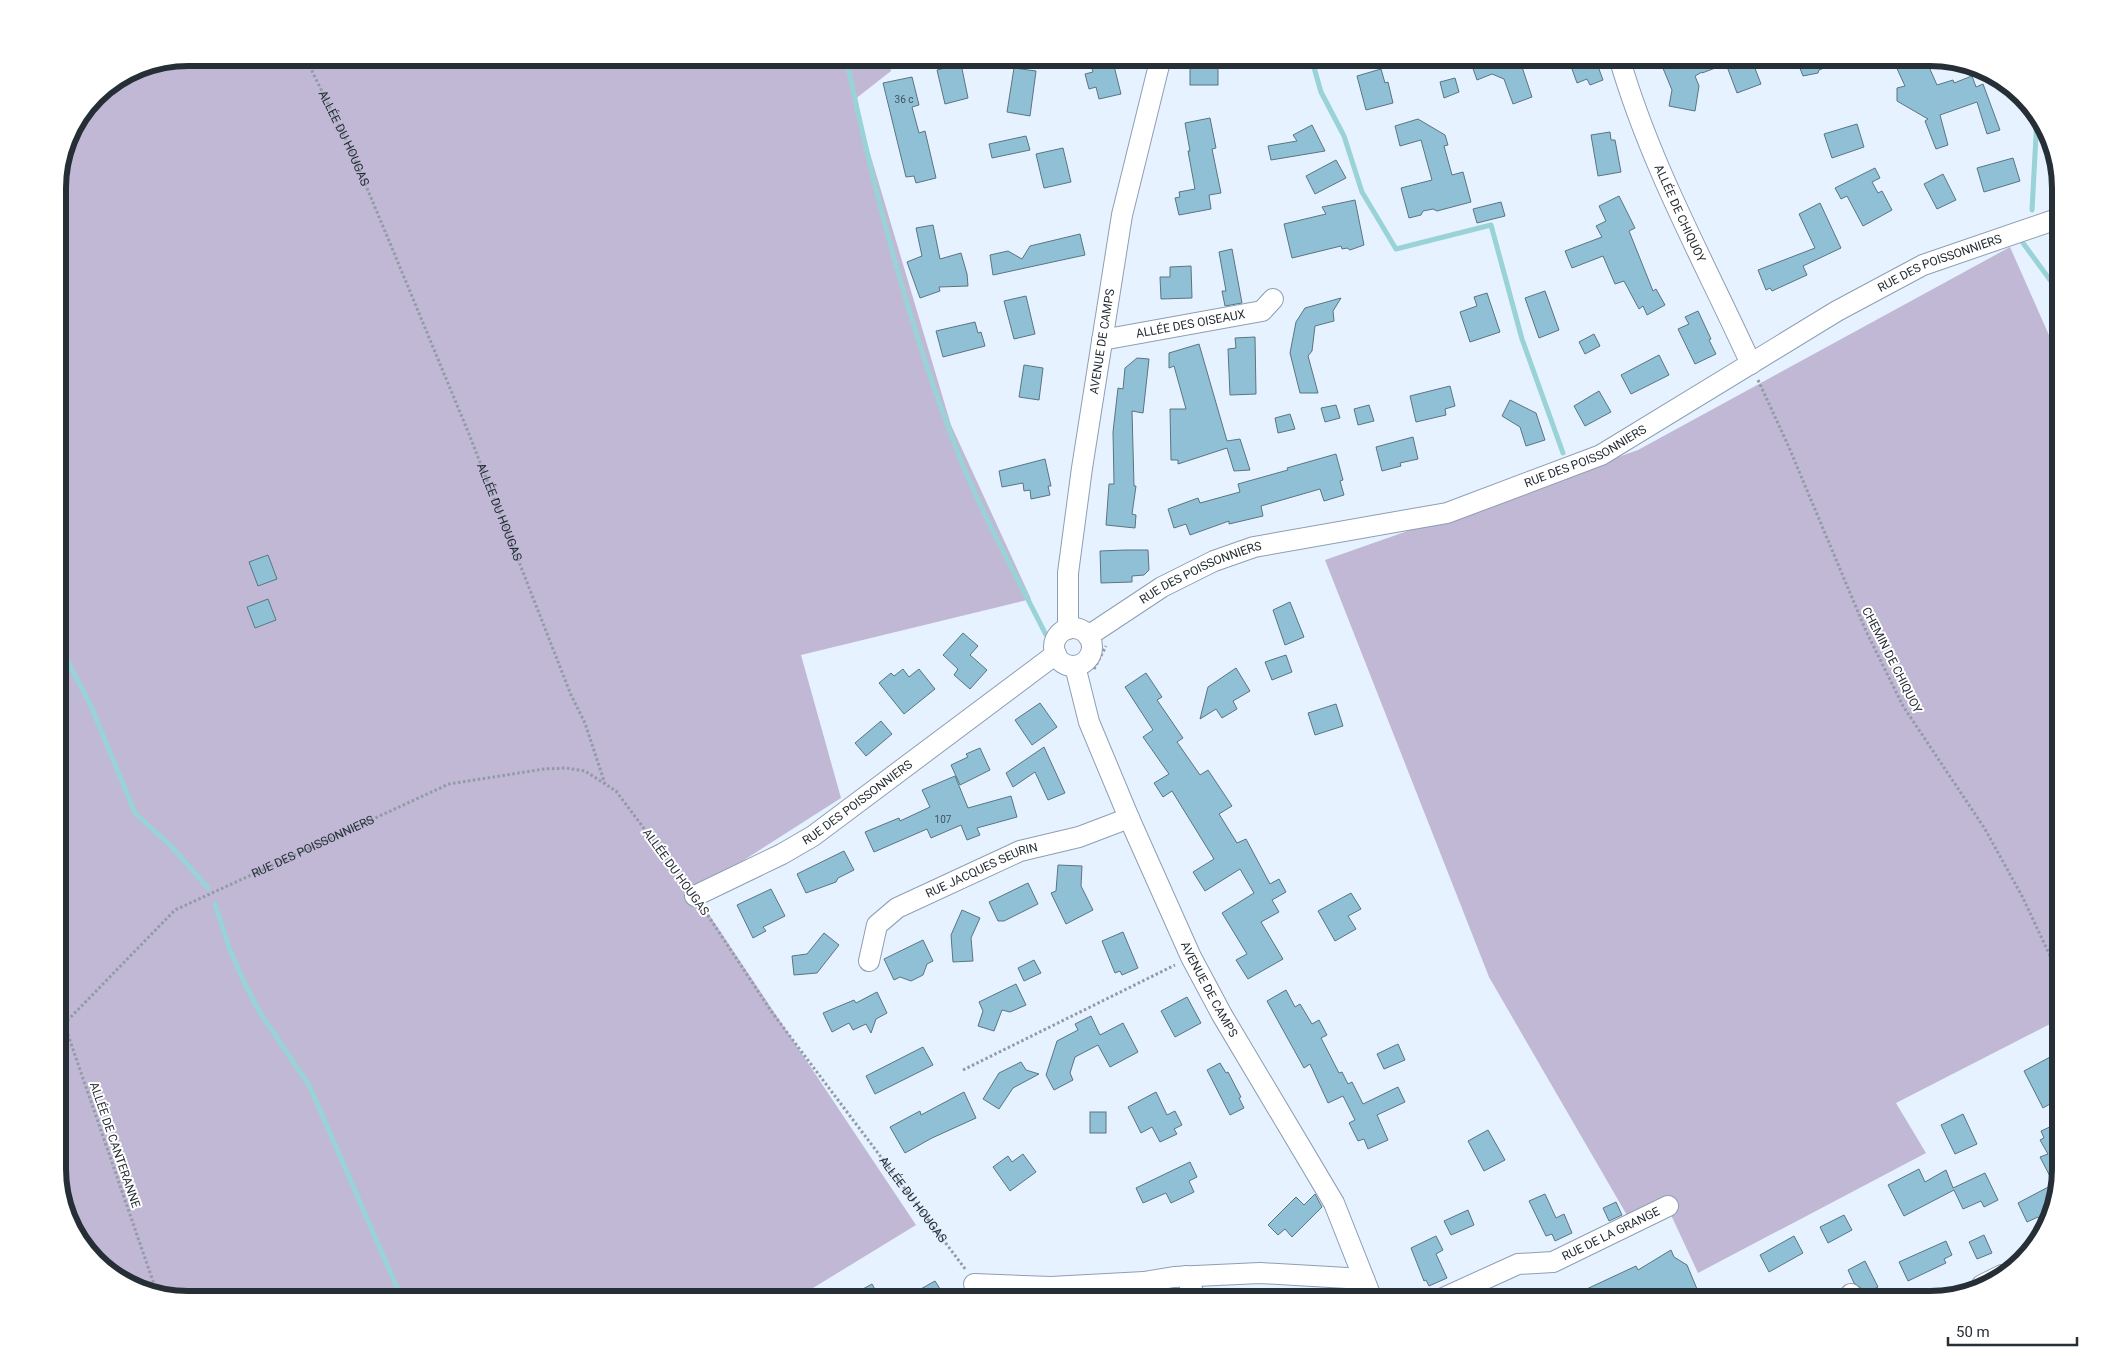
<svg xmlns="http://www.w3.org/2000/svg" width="2118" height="1357" font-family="Roboto,sans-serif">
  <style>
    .green { fill: #c1b8d6 }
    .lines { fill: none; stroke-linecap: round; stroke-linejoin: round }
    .stream { stroke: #99d2d7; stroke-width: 5 }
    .building { fill: #90c0d6; stroke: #5a7581 }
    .minor-casing { stroke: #8d9fb4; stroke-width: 22 }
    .path { stroke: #909ba5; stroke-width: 3; stroke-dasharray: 2.5 2.5; stroke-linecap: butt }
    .minor { stroke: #fff; stroke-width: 20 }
    .labels { text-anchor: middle; stroke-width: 4; stroke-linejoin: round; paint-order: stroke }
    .number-label { font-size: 10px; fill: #40525e }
    .street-label { font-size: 12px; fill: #262e36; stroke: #fff }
    .rim { fill: none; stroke: #262e36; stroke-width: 6 }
  </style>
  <rect width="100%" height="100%" fill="#e6f2ff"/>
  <g class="green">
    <path d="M189 57 889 58 891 71 854 100 951 425 1031 599 801 655 841 798 694 892 916 1225 795 1299H189L116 1278 75 1234 58 1177V180L68 138 96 96 139 67Z"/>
    <path d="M2010 247 2060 360V1019L1896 1103 1926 1153 1698 1273 1665 1202 1628 1217 1489 977 1325 560 1638 450Z"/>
  </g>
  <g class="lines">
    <g class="stream">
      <path d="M846 57C874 193 909 328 960 458 984 518 1017 577 1046 635"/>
      <path d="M1311 57 1321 92 1344 136 1362 192 1396 249 1491 225 1522 339 1563 453"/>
      <path d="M2032 210 2037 117"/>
      <path d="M2023 243 2053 284 2060 315"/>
      <path d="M58 643 91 706 135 813 171 846 208 888"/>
      <path d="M215 904 230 950 243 980 259 1011 310 1087 402 1299"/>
    </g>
  </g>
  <g class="building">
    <path d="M1089 58H1112L1121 94 1099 99 1096 87 1089 89 1085 74 1093 72Z"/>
    <rect x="1190" y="58" width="28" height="27"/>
    <path d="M1477 58H1507L1521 64 1532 97 1513 104 1504 79 1492 74 1477 80 1470 60Z"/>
    <path d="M1577 58H1595L1603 80 1590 85 1587 79 1577 83 1572 69Z"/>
    <path d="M1668 58H1751L1761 84 1737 93 1726 64 1702 73V72L1695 76 1699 86 1695 111 1669 106 1672 90 1660 61Z"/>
    <path d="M1796 58H1849L1819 70 1818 73 1803 76Z"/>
    <path d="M1905 58H1925L1937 85 1953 80 1954 83 1972 76 1976 87 1983 84 2000 130 1987 134 1977 102 1940 115 1948 145 1936 149 1925 121 1928 119 1897 101V88L1905 86 1894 62Z"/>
    <path d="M961 64 968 98 945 104 937 70Z"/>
    <path d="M1014 68 1036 71 1030 116 1007 112Z"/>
    <path d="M1381 69 1385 83 1388 82 1393 103 1366 110 1357 76Z"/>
    <path d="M912 77 919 105 912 107 919 133 925 131 936 178 916 183 914 176 906 177 883 83Z"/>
    <path d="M1455 78 1459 92 1444 98 1440 82Z"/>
    <path d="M1210 118 1216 148 1212 149 1221 193 1209 195 1211 209 1179 215 1175 198 1180 197 1179 192 1195 189 1188 151H1190L1185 123Z"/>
    <path d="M1418 119 1445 135 1448 145 1444 146 1452 175 1463 172 1471 202 1437 211 1433 209 1423 211 1421 215 1409 218 1401 188 1432 180 1421 140 1400 146 1395 126Z"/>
    <path d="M1857 124 1864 147 1832 158 1824 134Z"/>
    <path d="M1312 125 1325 151 1271 160 1268 146 1297 141 1293 135Z"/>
    <path d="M1610 132 1611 140H1615L1621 172 1598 176 1591 135Z"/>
    <path d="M1026 136 1030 150 992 158 989 144Z"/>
    <path d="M1063 148 1071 182 1044 188 1036 154Z"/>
    <path d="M2013 158 2020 181 1984 192 1977 168Z"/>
    <path d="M1336 160 1346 178 1315 194 1306 176Z"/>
    <path d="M1875 168 1880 178 1872 182 1878 193 1882 191 1892 210 1863 226 1847 196 1841 199 1835 188Z"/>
    <path d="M1943 174 1956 200 1937 209 1924 184Z"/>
    <path d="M1619 196 1635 228 1629 231 1653 291 1656 289 1665 305 1647 315 1643 306 1639 309 1624 281 1615 284 1603 256 1572 268 1565 251 1602 237 1596 226 1606 221 1599 206Z"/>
    <path d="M1355 200 1364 245 1350 250 1347 248 1342 249 1341 246 1292 258 1284 224 1326 214 1322 207Z"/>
    <path d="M1501 202 1505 216 1477 223 1473 209Z"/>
    <path d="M1820 203 1841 248 1803 266 1807 275 1772 291 1770 288 1766 290 1758 270 1815 248 1799 214Z"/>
    <path d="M933 225 940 259 961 253 967 274 968 286 939 287 940 291 920 298 907 262 922 256 916 228Z"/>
    <path d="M1080 234 1085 255 993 275 990 255 1008 251 1022 259 1030 246Z"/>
    <path d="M1232 249 1242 303 1225 306 1222 291H1226L1219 252Z"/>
    <path d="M1191 266 1192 298 1161 299 1160 277H1170V267Z"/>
    <path d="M1545 291 1559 330 1539 338 1525 298Z"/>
    <path d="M1487 293 1500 332 1470 342 1460 312 1477 306 1474 297Z"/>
    <path d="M1026 296 1035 334 1014 339 1004 301Z"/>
    <path d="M1341 298 1333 311 1334 321 1315 326 1312 351 1308 356 1318 393H1300L1290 353 1296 322 1305 308Z"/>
    <path d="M1698 311 1711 339 1709 340 1716 354 1695 364 1678 329 1689 324 1685 317Z"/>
    <path d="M975 322 978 333 981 332 985 346 943 357 936 331Z"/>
    <path d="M1594 334 1600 346 1585 354 1579 342Z"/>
    <path d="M1255 337 1256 394 1230 395 1228 349 1236 348 1235 338Z"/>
    <path d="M1199 344 1227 441 1240 439 1250 470 1234 471 1227 448 1178 464V460H1171L1170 409H1186L1174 366 1169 368V353Z"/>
    <path d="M1659 355 1669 375 1631 394 1621 375Z"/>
    <path d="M1137 358 1149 359 1143 413 1132 411 1134 486H1136L1132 514 1136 515 1135 528 1106 525 1109 484H1114L1113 432 1118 388 1123 389 1125 368Z"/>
    <path d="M1024 365 1043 368 1039 400 1019 397Z"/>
    <path d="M1450 386 1455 406 1445 409 1446 415 1416 422 1410 396Z"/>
    <path d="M1599 391 1611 412 1585 426 1574 406Z"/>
    <path d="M1510 400 1536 413 1545 440 1526 446 1520 427 1502 416Z"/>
    <path d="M1336 405 1340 418 1325 422 1321 408Z"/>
    <path d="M1369 405 1374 421 1358 425 1354 409Z"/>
    <path d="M1290 414 1295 429 1278 433 1275 418Z"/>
    <path d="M1413 437 1418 459 1400 463 1401 466 1382 471 1376 447Z"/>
    <path d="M1336 454 1343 480 1340 481 1344 495 1324 501 1320 489 1261 506 1263 516 1229 524V521L1190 535 1186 524 1174 528 1168 509 1198 498 1200 503 1240 492 1238 484 1288 470 1287 468Z"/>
    <path d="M1045 459 1051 486H1048L1050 495 1031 499 1030 490 1024 491 1023 483 1002 487 999 471Z"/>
    <path d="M1125 550H1148L1149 570 1144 575 1132 576V582L1101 583 1100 551Z"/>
    <path d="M268 555 277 579 258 586 249 562Z"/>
    <path d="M268 599 276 620 255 628 247 607Z"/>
    <path d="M1290 602 1304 637 1285 645 1273 610Z"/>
    <path d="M963 633 978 646 970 655 987 670 970 689 954 675 958 669 943 655Z"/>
    <path d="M1286 655 1292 672 1272 680 1265 662Z"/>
    <path d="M1236 668 1250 691 1233 701 1237 709 1222 718 1216 709 1200 719 1208 687Z"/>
    <path d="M903 669 909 677 919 669 935 689 904 714 879 683 891 673 894 676Z"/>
    <path d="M1146 673 1162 697 1157 700 1183 738 1177 742 1200 775 1208 770 1232 806 1219 814 1237 843 1246 839 1270 884 1279 879 1286 892 1272 900 1279 912 1261 922 1283 959 1248 979 1236 960 1247 954 1222 913 1254 893 1240 869 1205 891 1193 872 1214 859 1172 791 1163 797 1154 783 1169 774 1143 737 1153 730 1125 687Z"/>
    <path d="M1040 703 1057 727 1032 745 1015 720Z"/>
    <path d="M1336 704 1343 726 1315 735 1308 713Z"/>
    <path d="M881 721 892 734 866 756 855 743Z"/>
    <path d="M1044 747 1065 793 1048 800 1035 772 1013 787 1006 773Z"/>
    <path d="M980 748 990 770 960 785 951 765 968 757 966 754Z"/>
    <path d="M955 776 968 808 1011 796 1017 817 977 828 980 835 967 840 961 825 931 838 927 829 874 852 865 832 899 818 900 821 930 807 922 790Z"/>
    <path d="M844 851 854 870 838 878 836 882 806 893 797 874Z"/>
    <path d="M1058 865 1082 866 1081 886 1093 910 1066 924 1051 893 1056 891Z"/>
    <path d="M1028 883 1038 904 1004 921H998L989 902Z"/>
    <path d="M771 889 785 916 763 927 766 931 753 938 737 905Z"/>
    <path d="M1351 893 1361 909 1348 916 1356 929 1335 941 1318 911Z"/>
    <path d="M962 910 980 918 971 938 973 961 953 962 951 935Z"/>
    <path d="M1123 932 1138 968 1122 975 1120 971 1115 973 1102 941Z"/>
    <path d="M824 933 839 945 817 973 794 975 792 956 807 954Z"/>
    <path d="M923 940 933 961 927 964 923 975 911 981 900 977 894 980 884 959Z"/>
    <path d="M1034 960 1041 973 1024 981 1018 968Z"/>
    <path d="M1016 984 1026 1005 1010 1012 1002 1010 994 1031 978 1026 983 1011 979 1002Z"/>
    <path d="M1286 990 1295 1007 1300 1004 1312 1024 1319 1020 1327 1035 1321 1038 1339 1073 1342 1072 1348 1084 1352 1082 1363 1104 1398 1087 1405 1102 1377 1115 1388 1140 1368 1149 1364 1139 1358 1141 1349 1123 1355 1120 1343 1096 1328 1103 1310 1064 1304 1068 1267 1001Z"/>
    <path d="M877 992 887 1013 876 1019 871 1033 866 1024 853 1030 849 1023 832 1032 823 1013 854 1000 856 1003Z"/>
    <path d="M1187 997 1201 1023 1175 1037 1161 1011Z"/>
    <path d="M1091 1016 1100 1035 1123 1023 1138 1052 1110 1067 1098 1045 1075 1057 1070 1073 1073 1080 1054 1090 1046 1075 1057 1041 1078 1030 1075 1024Z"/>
    <path d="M1398 1044 1405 1060 1384 1069 1377 1054Z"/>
    <path d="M923 1047 933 1065 875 1094 866 1076Z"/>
    <path d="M2052 1056 2060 1073V1098L2043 1108 2024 1071Z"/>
    <path d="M1021 1062 1026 1070 1039 1074 1013 1088 999 1109 983 1099 999 1073Z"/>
    <path d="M1220 1063 1226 1073 1228 1072 1241 1097 1239 1098 1244 1108 1230 1115 1207 1070Z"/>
    <path d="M964 1092 976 1118 932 1138 905 1153 890 1127 920 1111 921 1115Z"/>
    <path d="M1156 1092 1167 1115 1175 1111 1182 1125 1174 1129 1177 1134 1160 1142 1152 1127 1141 1133 1128 1107Z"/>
    <rect x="1090" y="1112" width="16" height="21"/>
    <path d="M1963 1114 1977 1144 1955 1154 1941 1125Z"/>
    <path d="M2054 1125 2060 1138V1169L2043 1227 2038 1217 2027 1222 2018 1203 2054 1184 2040 1157 2048 1154 2040 1140 2044 1138 2041 1131Z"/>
    <path d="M1488 1130 1505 1160 1484 1171 1468 1141Z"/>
    <path d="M1023 1154 1036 1172 1010 1191 993 1167 1008 1156 1012 1162Z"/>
    <path d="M1190 1162 1197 1177 1189 1181 1194 1192 1171 1203 1166 1193 1143 1203 1136 1188Z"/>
    <path d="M1919 1169 1925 1182 1946 1170 1953 1188 1985 1173 1998 1200 1984 1207 1981 1201 1963 1209 1954 1190 1904 1216 1888 1185Z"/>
    <path d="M1315 1194 1322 1207 1292 1237 1285 1229 1278 1235 1268 1225 1296 1197 1304 1205Z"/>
    <path d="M1545 1194 1556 1218 1564 1214 1572 1233 1555 1241 1552 1234 1546 1236 1529 1201Z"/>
    <path d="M1616 1202 1622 1215 1609 1221 1603 1208Z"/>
    <path d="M1468 1210 1474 1225 1451 1235 1444 1221Z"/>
    <path d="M1844 1215 1852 1230 1828 1243 1820 1227Z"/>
    <path d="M1984 1235 1992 1253 1977 1259 1969 1242Z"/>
    <path d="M1436 1236 1443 1250 1436 1254 1447 1278 1429 1286 1426 1280 1424 1281 1411 1248Z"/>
    <path d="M1794 1236 1803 1253 1769 1272 1760 1255Z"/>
    <path d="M1946 1241 1952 1255 1944 1259 1946 1263 1908 1281 1899 1262Z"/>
    <path d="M1671 1250 1674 1257 1687 1265 1697 1289 1673 1300 1667 1289 1644 1300H1563L1636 1266 1638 1270Z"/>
    <path d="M1865 1261 1878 1287 1865 1294 1861 1288 1854 1283 1848 1270Z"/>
    <path d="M935 1281 947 1300H901Z"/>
    <path d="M872 1284 881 1300H843Z"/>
  </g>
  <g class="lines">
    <defs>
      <g id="minor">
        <path id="s4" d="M1619 57C1650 165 1705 263 1751 364"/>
        <path id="s5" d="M1102 340 1262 311 1273 299"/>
        <circle cx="1073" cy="647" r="19"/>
        <path id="s6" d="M1068 629V573L1082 468 1122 215 1161 57"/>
        <path id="s7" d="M1088 636 1162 587 1214 561 1254 547 1447 513 1601 455 1837 311 1923 265 2060 218"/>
        <path id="s8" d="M1075 666 1089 722 1129 818 1191 957 1222 1015 1334 1203 1372 1299"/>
        <path id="s9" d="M695 896 782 854 813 836 1056 654"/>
        <path id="s10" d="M869 961 877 925 897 908 1020 851 1079 837 1129 818"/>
        <path d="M1186 1276 1196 1299"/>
        <path d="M974 1284 1051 1287 1144 1282 1174 1277 1260 1273 1364 1279"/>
        <path d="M1982 1285 2002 1275"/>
        <path d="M1851 1294 1854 1299"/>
        <path id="s11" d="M1441 1299 1518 1264 1553 1262 1668 1206"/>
      </g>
    </defs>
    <use href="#minor" class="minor-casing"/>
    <g class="path">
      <path id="s1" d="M305 57 351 150 387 236 469 434 571 695 585 723 605 784"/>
      <path d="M1758 380 1788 445 1866 631 1903 706 1985 829 2022 896 2060 977"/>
      <path d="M1094 669 1106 646"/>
      <path id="s2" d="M705 911 771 1011 966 1270"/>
      <path d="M58 1006 156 1290"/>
      <path id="s3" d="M58 1038 64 1024 175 910 449 784 544 769 566 768 585 771 616 791 684 882"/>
      <path d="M963 1070 1175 965"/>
    </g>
    <use href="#minor" class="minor"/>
  </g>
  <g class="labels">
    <g class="number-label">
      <text x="904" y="103">36 c</text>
      <text x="943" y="823">107</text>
    </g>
    <g class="street-label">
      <text dy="4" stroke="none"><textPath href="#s1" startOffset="90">ALLÉE DU HOUGAS</textPath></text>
      <text dy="4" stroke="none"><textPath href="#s4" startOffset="168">ALLÉE DE CHIQUOY</textPath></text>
      <text dy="4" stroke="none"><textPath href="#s7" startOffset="940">RUE DES POISSONNIERS</textPath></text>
      <text dy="4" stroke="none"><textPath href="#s5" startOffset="90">ALLÉE DES OISEAUX</textPath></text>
      <text dy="4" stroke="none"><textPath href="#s6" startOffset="290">AVENUE DE CAMPS</textPath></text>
      <text dy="4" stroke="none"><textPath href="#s7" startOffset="535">RUE DES POISSONNIERS</textPath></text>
      <text dy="4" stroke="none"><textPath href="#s1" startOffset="495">ALLÉE DU HOUGAS</textPath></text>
      <text dy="4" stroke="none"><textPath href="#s7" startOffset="130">RUE DES POISSONNIERS</textPath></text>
      <text transform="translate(1892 660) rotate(63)" y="4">CHEMIN DE CHIQUOY</text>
      <text dy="4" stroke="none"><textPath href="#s9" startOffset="188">RUE DES POISSONNIERS</textPath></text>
      <text dy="4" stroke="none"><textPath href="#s3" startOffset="326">RUE DES POISSONNIERS</textPath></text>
      <text dy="4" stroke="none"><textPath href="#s10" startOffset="156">RUE JACQUES SEURIN</textPath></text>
      <text transform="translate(676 872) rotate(54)" y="4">ALLÉE DU HOUGAS</text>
      <text dy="4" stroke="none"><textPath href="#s8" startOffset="351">AVENUE DE CAMPS</textPath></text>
      <text transform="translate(115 1145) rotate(71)" y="4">ALLÉE DE CANTERANNE</text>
      <text dy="4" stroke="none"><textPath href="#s2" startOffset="356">ALLÉE DU HOUGAS</textPath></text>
      <text dy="4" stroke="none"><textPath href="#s11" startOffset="184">RUE DE LA GRANGE</textPath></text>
    </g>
  </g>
  <path d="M0 0H2118V1357H0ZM188 66H1930A122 122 0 0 1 2052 188V1169A122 122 0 0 1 1930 1291H188A122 122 0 0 1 66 1169V188A122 122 0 0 1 188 66Z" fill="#fff" fill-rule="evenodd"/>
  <path class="rim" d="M188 66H1930A122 122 0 0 1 2052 188V1169A122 122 0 0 1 1930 1291H188A122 122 0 0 1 66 1169V188A122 122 0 0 1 188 66Z"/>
  <path d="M1948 1337v8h129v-8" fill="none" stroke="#262e36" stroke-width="2.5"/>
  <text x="1956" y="1337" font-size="15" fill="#262e36" stroke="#ffffff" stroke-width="4" paint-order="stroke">50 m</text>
</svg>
